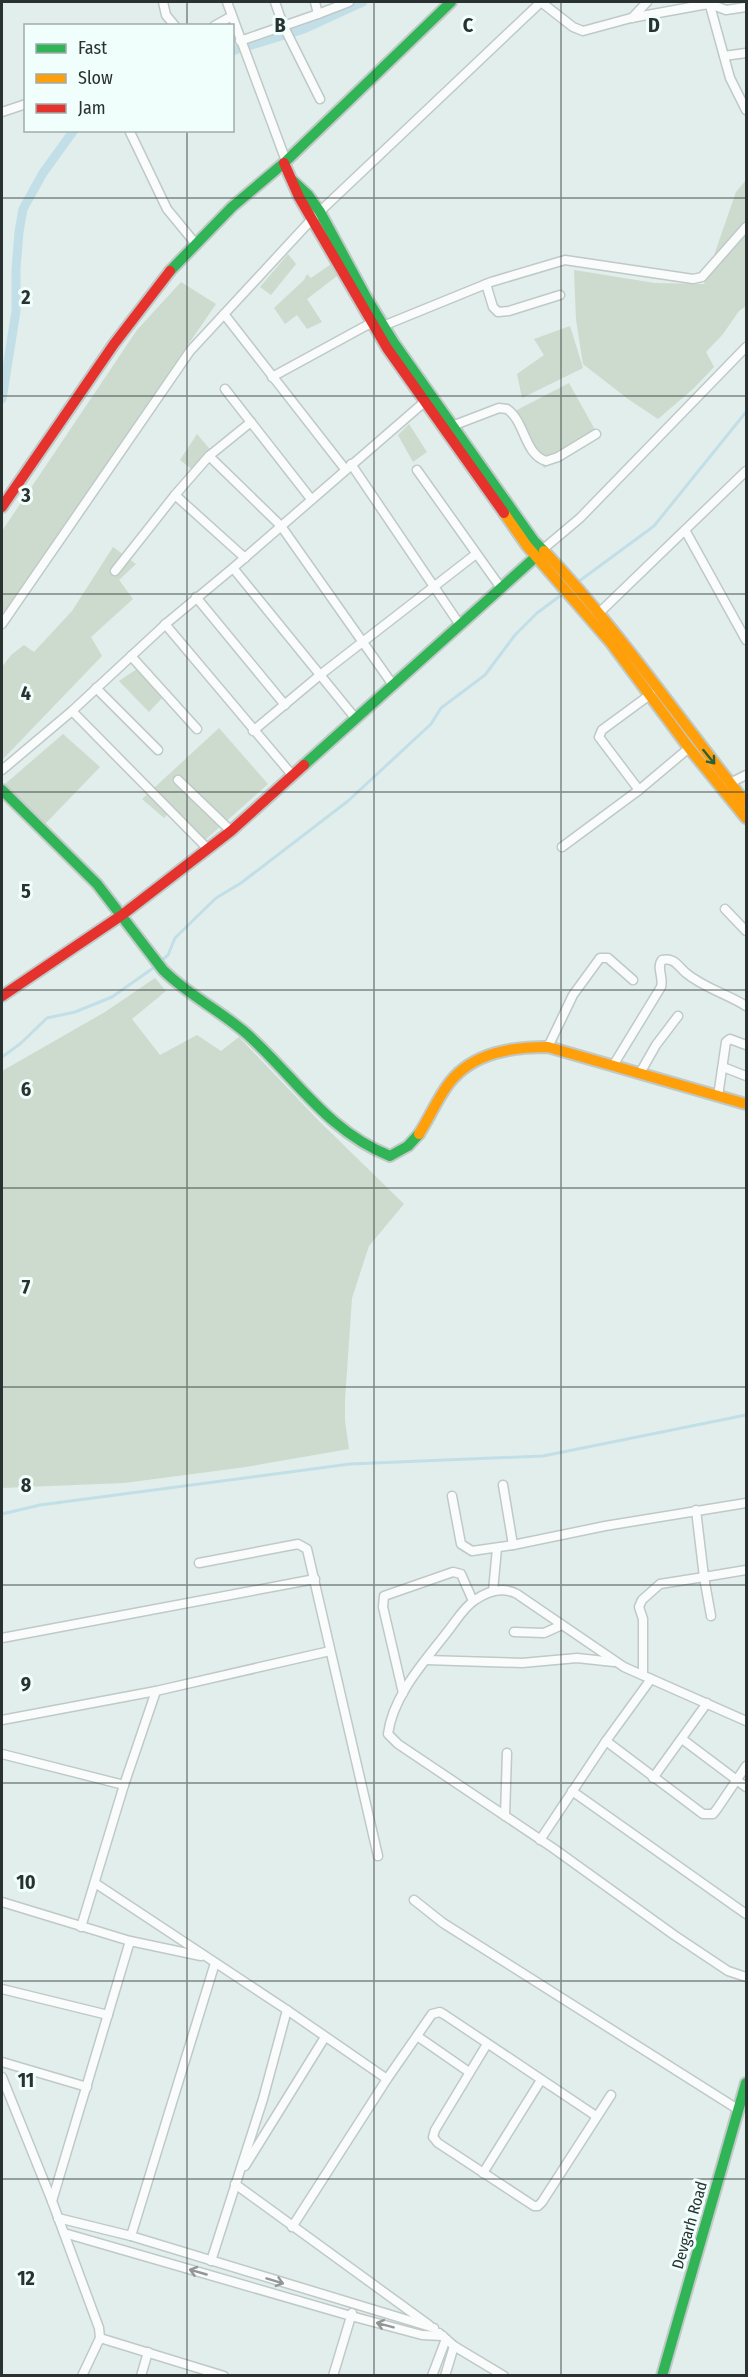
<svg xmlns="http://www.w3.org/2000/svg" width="748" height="2377" font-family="'Fira Sans Condensed',sans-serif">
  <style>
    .green { fill: #ccdbce }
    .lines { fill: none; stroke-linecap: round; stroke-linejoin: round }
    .stream { stroke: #c2dfe8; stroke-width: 3 }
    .canal { stroke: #c2dfe8; stroke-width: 9 }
    .street-casing { stroke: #bfc9c7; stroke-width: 11 }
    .fast-casing { stroke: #bfc9c7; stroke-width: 14 }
    .slow-casing { stroke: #bfc9c7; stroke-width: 14 }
    .jam-casing { stroke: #bfc9c7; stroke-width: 14 }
    .street { stroke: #fafcfc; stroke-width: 8 }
    .fast { stroke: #30b455; stroke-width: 10 }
    .slow { stroke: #ff9f0a; stroke-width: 10 }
    .jam { stroke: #e5322d; stroke-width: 10 }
    .oneway { stroke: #2b603d }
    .oneway2 { stroke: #929796 }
    .grid { fill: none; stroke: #293230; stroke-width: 1.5; stroke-opacity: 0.55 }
    .labels { text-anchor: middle; stroke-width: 6; stroke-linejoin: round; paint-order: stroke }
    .street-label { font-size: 16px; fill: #293230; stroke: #f0fefc }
    .grid-label { font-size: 20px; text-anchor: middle; font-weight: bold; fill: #293230; stroke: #f0fefc; stroke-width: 6; stroke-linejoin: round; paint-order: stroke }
  </style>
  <rect width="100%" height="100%" fill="#e1eeec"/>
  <g class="green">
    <path d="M746 180V306L739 311 723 334 706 352 714 367 694 388 658 419 628 399 583 364 576 320 574 270 655 283 704 284 736 192Z"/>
    <path d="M288 254 296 264 271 295 260 287Z"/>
    <path d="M331 264 337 276 307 299 322 322 307 329 297 315 285 324 274 308 304 280 307 274 311 278Z"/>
    <path d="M181 282 216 304 2 615V531L137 330Z"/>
    <path d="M570 326 583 368 522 398 517 374 544 355 534 339Z"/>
    <path d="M569 383 599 437 544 468 513 412Z"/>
    <path d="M409 424 427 452 413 462 398 435Z"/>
    <path d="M197 434 214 454 198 474 180 460Z"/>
    <path d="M113 547 136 564 119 580 133 599 91 637 102 656 2 760V667L11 655 24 645 34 652 72 611Z"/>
    <path d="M137 669 162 698 149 712 119 681Z"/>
    <path d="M219 728 268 784 204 841 171 810 164 818 142 799Z"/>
    <path d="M63 734 100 767 45 824 5 784Z"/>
    <path d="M155 978 166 991 132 1019 160 1055 197 1035 221 1051 239 1037 320 1122 404 1204 369 1246 352 1298 345 1400V1421L349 1449 246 1467 124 1483 2 1488V1071L105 1012Z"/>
  </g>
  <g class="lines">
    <g class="stream">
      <path d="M578 582 654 526 746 412"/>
      <path d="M161 961 168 955 175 938 216 898 241 883 348 801 431 724 441 708 485 675 515 635 537 613 564 593"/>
      <path d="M2 1057 20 1044 47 1018 75 1012 112 997 156 966"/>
      <path d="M2 1514 40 1505 350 1464 543 1456 746 1415"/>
    </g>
    <g class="canal">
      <path d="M232 51 304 29 363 2"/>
      <path d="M2 399 16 311V269L19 232 23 209 43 173 74 130"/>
    </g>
    <defs>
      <g id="street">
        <path d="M163 2 166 15 175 26"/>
        <path d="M227 2 286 161"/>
        <path d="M275 2 283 25 320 99"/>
        <path d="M315 2 318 14"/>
        <path d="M541 2 573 27 583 31 631 18 702 5 710 4 726 10 746 7"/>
        <path d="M709 2 730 78 746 110"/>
        <path d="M632 18 647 2"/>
        <path d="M214 26 232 16"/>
        <path d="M240 41 318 14 349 2"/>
        <path d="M724 56 746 53"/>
        <path d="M2 112 26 104"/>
        <path d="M129 130 167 209 195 243"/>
        <path d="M486 284 493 307 498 312 509 311 560 295"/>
        <path d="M224 314 345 469"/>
        <path d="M378 328 491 282 565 260 693 279 702 277 746 227"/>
        <path d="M272 377 371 323"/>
        <path d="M225 389 311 499"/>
        <path d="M452 426 499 408 507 409C525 421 524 454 546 461L558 457 596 434"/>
        <path d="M209 456 281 526 393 685"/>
        <path d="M351 464 460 625"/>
        <path d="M417 470 501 588"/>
        <path d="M175 495 245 558"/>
        <path d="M685 530 746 640"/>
        <path d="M542 550 580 518 746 347"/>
        <path d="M233 568 356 719"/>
        <path d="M115 571 175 495 209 456 251 422"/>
        <path d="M196 597 285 705"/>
        <path d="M599 613 746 471"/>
        <path d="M2 624 190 351 313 218 541 2"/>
        <path d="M165 624 293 776"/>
        <path d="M131 656 197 729"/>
        <path d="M96 688 158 750"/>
        <path d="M72 711 208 849"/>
        <path d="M253 731 320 675 476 554"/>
        <path d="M2 770 72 711 168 622 233 568 429 398"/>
        <path d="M178 780 231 831"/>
        <path d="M726 785 746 775"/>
        <path d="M639 790 599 737 602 730 651 694"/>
        <path d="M562 847 639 790 689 748"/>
        <path d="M725 909 746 931"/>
        <path d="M548 1047 573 995 600 958H608L633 980"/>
        <path d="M614 1064 661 987C664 977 656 968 662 960 674 957 678 966 686 973 704 988 727 994 746 1006"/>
        <path d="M723 1067 746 1076"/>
        <path d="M640 1073 656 1045 678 1016"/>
        <path d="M718 1096 726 1042 730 1039 746 1045"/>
        <path d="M503 1485 513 1545"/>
        <path d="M452 1496 461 1544 472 1551 513 1545 605 1526 746 1503"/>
        <path d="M696 1510 704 1577 746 1570"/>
        <path d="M199 1563 298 1544 307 1549 378 1856"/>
        <path d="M493 1591 497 1548"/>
        <path d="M514 1632 544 1633 562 1625"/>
        <path d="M2 1638 315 1579"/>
        <path d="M426 1660 522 1663 577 1658 614 1662"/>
        <path d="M643 1675V1619L639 1607 642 1600 660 1584 704 1577 711 1616"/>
        <path d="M403 1693 383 1607 384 1596 453 1572 461 1574 473 1601"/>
        <path d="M2 1720 156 1691 330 1651"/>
        <path d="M746 1721 624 1667 517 1594C502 1586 488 1591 475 1600 464 1607 456 1621 448 1631 425 1661 393 1695 388 1734L398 1744 553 1848 674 1935 728 1971 746 1977"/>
        <path d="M682 1739 746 1787"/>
        <path d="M606 1741 703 1814H713L717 1809 746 1766"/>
        <path d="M2 1754 124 1785"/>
        <path d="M653 1778 707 1703"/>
        <path d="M572 1791 746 1914"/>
        <path d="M505 1816 507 1753"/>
        <path d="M540 1840 606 1741 651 1679"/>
        <path d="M95 1883 287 2010 387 2079"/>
        <path d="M414 1900 443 1923 739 2110"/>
        <path d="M2 1902 130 1941 201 1956"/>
        <path d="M81 1927 124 1785 156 1691"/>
        <path d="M2 1989 108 2015"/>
        <path d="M417 2036 469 2072"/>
        <path d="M487 2044 435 2130 433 2137 438 2143 534 2206H538L542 2202 611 2095"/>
        <path d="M2 2062 87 2087"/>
        <path d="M2 2077 52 2201 99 2328 100 2338 82 2376"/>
        <path d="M245 2166 325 2037"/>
        <path d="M483 2173 541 2080"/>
        <path d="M235 2184 429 2325"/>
        <path d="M52 2201 130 1941"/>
        <path d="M58 2218 131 2236 434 2328"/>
        <path d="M292 2227 387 2079 432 2014 440 2012 445 2015 596 2116"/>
        <path d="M64 2233 351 2316 422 2335 443 2336"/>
        <path d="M131 2236 215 1963"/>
        <path d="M211 2261 263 2099 287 2010"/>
        <path d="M439 2333 454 2346 504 2376"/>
        <path d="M100 2338 224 2376"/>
        <path d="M141 2376 148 2352"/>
        <path d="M333 2376 352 2313"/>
        <path d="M432 2376 446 2339"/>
        <path d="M445 2376 454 2346"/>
      </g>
      <g id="fast">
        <path d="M293 181 308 195 320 212 366 297 394 343 534 541 544 551"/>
        <path d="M170 271 232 207 284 163 451 2"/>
        <path d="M304 765 540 553"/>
        <path d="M2 790 97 884 163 970C188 995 221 1011 247 1034 296 1078 327 1131 390 1156L408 1146 419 1134"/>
        <path d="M662 2376 746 2083"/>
      </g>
      <g id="slow">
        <path d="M504 513 527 546 611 643 689 748 746 818"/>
        <path d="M544 551C618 629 679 719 746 803"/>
        <path d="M419 1134C430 1117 438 1097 450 1082 474 1052 513 1047 548 1047L746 1104"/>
      </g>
      <g id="jam">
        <path d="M284 163 299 197 387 348 504 513"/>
        <path d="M2 507 114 344 170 271"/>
        <path d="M2 996 122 915 231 831 304 765"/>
      </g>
    </defs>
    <use href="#street" class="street-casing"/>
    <use href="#fast" class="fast-casing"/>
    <use href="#slow" class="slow-casing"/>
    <use href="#jam" class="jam-casing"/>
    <use href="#street" class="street"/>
    <use href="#fast" class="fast"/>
    <use href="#slow" class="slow"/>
    <use href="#jam" class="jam"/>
  </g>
  <defs><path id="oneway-shaft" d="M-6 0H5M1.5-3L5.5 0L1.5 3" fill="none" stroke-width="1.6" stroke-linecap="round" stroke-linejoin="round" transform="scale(1.5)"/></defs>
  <use class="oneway" href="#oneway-shaft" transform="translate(709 757) rotate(51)"/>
  <g class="oneway2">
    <use href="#oneway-shaft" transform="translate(198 2272) rotate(-164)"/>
    <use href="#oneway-shaft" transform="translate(275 2281) rotate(17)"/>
    <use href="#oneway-shaft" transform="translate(385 2325) rotate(-165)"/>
  </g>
  <path class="grid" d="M187 2V26M374 2V2376M561 2V2376M187 130V2376M2 198H746M2 396H746M2 594H746M2 792H746M2 990H746M2 1188H746M2 1387H746M2 1585H746M2 1783H746M2 1981H746M2 2179H746"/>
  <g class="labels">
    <g class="street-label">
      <text transform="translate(689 2225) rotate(-74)" y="6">Devgarh Road</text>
    </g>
  </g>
  <g class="grid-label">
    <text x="280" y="32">B</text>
    <text x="468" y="32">C</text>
    <text x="654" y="32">D</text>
    <text x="26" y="304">2</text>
    <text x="26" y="502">3</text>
    <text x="26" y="700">4</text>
    <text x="26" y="898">5</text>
    <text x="26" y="1096">6</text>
    <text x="26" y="1294">7</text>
    <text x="26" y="1492">8</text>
    <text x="26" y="1691">9</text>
    <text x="26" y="1889">10</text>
    <text x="26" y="2087">11</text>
    <text x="26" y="2285">12</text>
  </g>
  <rect width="748" height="2377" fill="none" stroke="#293230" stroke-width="6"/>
  <rect x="24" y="24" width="210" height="108" fill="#f0fefc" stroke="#a0acaa" stroke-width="1.5"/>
  <rect x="36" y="44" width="30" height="9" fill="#30b455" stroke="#a0acaa" stroke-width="1.5"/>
  <text x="78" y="54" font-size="18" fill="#293230">Fast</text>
  <rect x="36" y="74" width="30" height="9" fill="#ff9f0a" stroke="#a0acaa" stroke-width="1.5"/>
  <text x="78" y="84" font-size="18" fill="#293230">Slow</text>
  <rect x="36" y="104" width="30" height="9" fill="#e5322d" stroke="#a0acaa" stroke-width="1.5"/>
  <text x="78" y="114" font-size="18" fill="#293230">Jam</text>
</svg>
